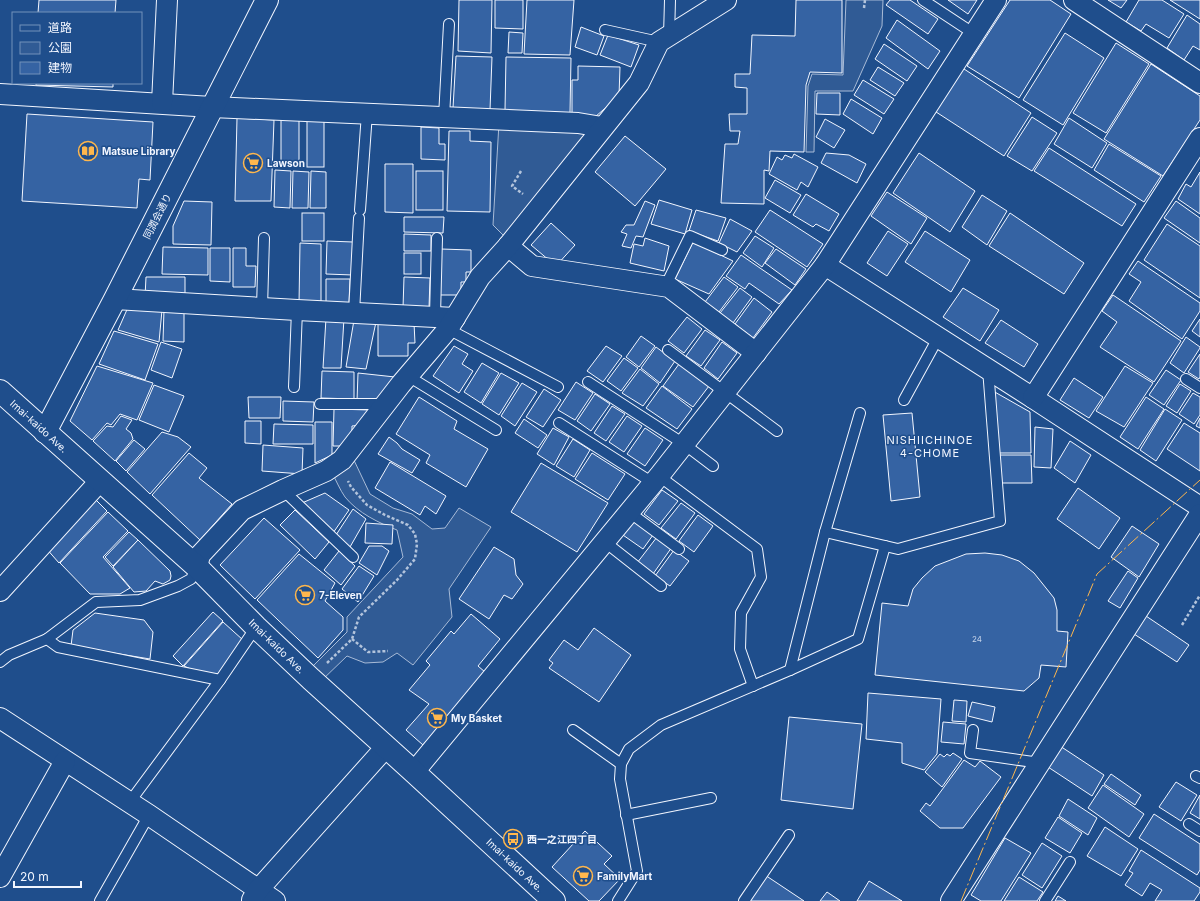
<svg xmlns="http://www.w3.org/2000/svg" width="1200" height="901" font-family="Inter,'Noto Sans JP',sans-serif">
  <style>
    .green { fill: #305b95; stroke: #a8bbd7 }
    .building { fill: #3563a3; stroke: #f2f6ff }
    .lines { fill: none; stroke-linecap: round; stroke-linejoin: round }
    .lane-casing { stroke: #f2f6ff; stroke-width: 12 }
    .street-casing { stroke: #f2f6ff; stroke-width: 22 }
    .secondary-casing { stroke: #f2f6ff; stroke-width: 24 }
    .path { stroke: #b3c4dc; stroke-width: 2.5; stroke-dasharray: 3 2; stroke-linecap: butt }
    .lane { stroke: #1f4e8c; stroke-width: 10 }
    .street { stroke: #1f4e8c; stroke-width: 20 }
    .secondary { stroke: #1f4e8c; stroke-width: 22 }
    .power { stroke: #ffb74d; stroke-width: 1; stroke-dasharray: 14 3 2 3; stroke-linecap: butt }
    .labels { text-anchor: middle; stroke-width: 3; stroke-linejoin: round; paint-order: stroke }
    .number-label { font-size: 8px; fill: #c3d1e8 }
    .poi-label { font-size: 10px; font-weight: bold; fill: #f2f6ff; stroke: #1f4e8c; text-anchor: start }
    .street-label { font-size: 10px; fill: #f2f6ff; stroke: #1f4e8c }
    .neighbourhood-label { font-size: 11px; letter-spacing: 1px; fill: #f2f6ff; stroke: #1f4e8c }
  </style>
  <rect width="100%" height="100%" fill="#1f4e8c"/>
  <g class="green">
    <path d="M846 0H883L882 26 853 91H815L814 152H806L808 86 812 74 843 75Z"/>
    <path d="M499 123 596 130 509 241 493 225Z"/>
    <path d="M352 456 370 494 393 508 412 514 432 529 445 528 459 508 491 527 449 589 452 617 413 665 397 653 383 662 365 663 347 656 320 682 309 670 347 632V617L403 557 397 530C379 523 358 513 345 497 340 490 336 480 332 473Z"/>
  </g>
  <g class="building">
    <path d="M39 0H116L115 13H38Z"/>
    <path d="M459 0H492L491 53 458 51Z"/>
    <path d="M495 0H523V29L495 28Z"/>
    <path d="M527 0H574L570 55 524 54Z"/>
    <path d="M796 0H842V73L810 72 806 85 804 152 770 151 769 171 764 170V204L721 203 725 144H738L740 131H730L729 114H747V88L735 87V74H750L752 35 795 36Z"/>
    <path d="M890 0H910L938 19 928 34 886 5Z"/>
    <path d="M948 0H977L968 14Z"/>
    <path d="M1010 0H1050L1071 14 1019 98 967 66Z"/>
    <path d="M1108 0H1127L1121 8Z"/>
    <path d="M1139 0H1162L1184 14 1169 38 1146 24 1141 31 1126 22Z"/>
    <path d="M1170 0H1200V19Z"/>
    <path d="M1187 15 1200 24V50L1193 46 1184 60 1167 48Z"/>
    <path d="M897 20 940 51 928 69 886 38Z"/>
    <path d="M581 27 604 36 597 55 575 47Z"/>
    <path d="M509 32 523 33 522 53H508Z"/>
    <path d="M1065 33 1104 58 1063 125 1023 100Z"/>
    <path d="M608 35 639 45 631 67 600 55Z"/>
    <path d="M1116 43 1149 64 1106 133 1073 113Z"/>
    <path d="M884 44 917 66 907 81 875 59Z"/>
    <path d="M456 56 492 57 490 110 453 108Z"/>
    <path d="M506 57 571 58 570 113 505 110Z"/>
    <path d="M1151 64 1200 96V120L1163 176 1104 139Z"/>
    <path d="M578 66 620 67 619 96 595 117H572V80H578Z"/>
    <path d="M878 67 904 83 895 96 870 80Z"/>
    <path d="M961 67 1031 113 1004 156 933 110Z"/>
    <path d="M863 80 894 99 884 114 854 95Z"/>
    <path d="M36 83H113V87L36 85Z"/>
    <path d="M817 93H840V115L816 114Z"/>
    <path d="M851 99 882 118 873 134 843 114Z"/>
    <path d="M27 114 153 122 150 180 139 179 137 208 22 201Z"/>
    <path d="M1032 117 1057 133 1032 171 1007 156Z"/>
    <path d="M237 118 274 120 271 201H235Z"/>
    <path d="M1069 118 1107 143 1092 168 1054 144Z"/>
    <path d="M825 119 845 130 834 148 816 137Z"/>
    <path d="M281 120H299V166L281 165Z"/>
    <rect x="307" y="121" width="17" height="46"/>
    <path d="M421 127 439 128V144H445V160L421 159Z"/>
    <path d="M449 131H470V141L491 142 490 212 447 211Z"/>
    <path d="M625 136 666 169 635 206 595 172Z"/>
    <path d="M1109 144 1161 176 1144 202 1094 170Z"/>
    <path d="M1049 148 1136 204 1122 226 1034 171Z"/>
    <path d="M826 153 849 155 866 164 857 183 821 163Z"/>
    <path d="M919 153 975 191 950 232 893 193Z"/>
    <path d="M794 154 818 167 808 187 801 182 797 190 769 174 777 157 782 160 785 155 792 158Z"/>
    <path d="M385 164H413V213L385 212Z"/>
    <path d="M275 170 291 171 290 208 274 207Z"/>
    <path d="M293 171 309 172 308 208H292Z"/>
    <path d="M311 171 326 172V208H310Z"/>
    <rect x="416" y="171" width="27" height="39"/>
    <path d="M1200 172V214L1178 199 1186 184 1191 187Z"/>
    <path d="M775 180 801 195 790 213 765 198Z"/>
    <path d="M887 192 927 218 911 244 871 216Z"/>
    <path d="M806 194 839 214 829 231 816 224 813 227 793 215Z"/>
    <path d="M982 195 1007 211 987 245 962 227Z"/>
    <path d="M659 200 692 210 685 234 651 224Z"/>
    <path d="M184 201 212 202 211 245 173 244V226Z"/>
    <path d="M645 201 655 205 643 237 636 236 631 248 622 246 627 234 621 232 626 225H634Z"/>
    <path d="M1176 201 1200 218V243L1164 218Z"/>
    <path d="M696 210 726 218 718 241 689 231Z"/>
    <path d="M770 210 823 244 807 267 755 232Z"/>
    <rect x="302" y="213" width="22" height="28"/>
    <path d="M1010 213 1084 263 1064 294 989 246Z"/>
    <path d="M404 217H444L443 233 404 232Z"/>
    <path d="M730 219 752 231 737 252 719 243Z"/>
    <path d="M551 223 575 245 556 266 531 245Z"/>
    <path d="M1167 224 1200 246V298L1144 260Z"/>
    <path d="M888 231 908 244 887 276 867 263Z"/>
    <path d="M925 231 970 260 951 292 905 262Z"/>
    <path d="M404 234 431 235V251H404Z"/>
    <path d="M755 236 774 248 762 267 743 253Z"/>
    <path d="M645 238 669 246 664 271 630 263 634 244 643 246Z"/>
    <path d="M327 241 353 242V275L326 274Z"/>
    <path d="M693 242 733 261 709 294 675 279Z"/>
    <path d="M300 243 321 244V304H299Z"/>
    <path d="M163 247 208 248V275L162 274Z"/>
    <path d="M210 248H230V282L210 281Z"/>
    <path d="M233 248H246V266H256L255 287H233Z"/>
    <path d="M441 249 471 250V272H466V282H461V295H440Z"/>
    <path d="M776 249 806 269 795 285 765 263Z"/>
    <rect x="404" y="253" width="17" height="21"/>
    <path d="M741 255 792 290 779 304 749 283 745 289 726 276Z"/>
    <path d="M1138 261 1200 303V311L1182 339 1129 301 1141 282 1129 274Z"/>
    <path d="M146 277H185V298L145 297Z"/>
    <path d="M404 277 430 278 429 308H403Z"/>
    <path d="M724 277 738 287 719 312 705 302Z"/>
    <path d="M326 279H350L349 303 326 302Z"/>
    <path d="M740 288 752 297 733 323 720 313Z"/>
    <path d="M963 288 999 310 980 341 943 317Z"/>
    <path d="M1113 295 1181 341 1154 382 1100 347 1117 322 1102 311Z"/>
    <path d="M754 298 772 312 753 338 735 324Z"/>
    <path d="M129 305 162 310 159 342 118 330Z"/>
    <path d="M164 309H184V342L163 341Z"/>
    <path d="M687 317 702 329 684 353 668 341Z"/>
    <path d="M326 318H344L341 368H323Z"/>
    <path d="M1200 319V337L1192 331Z"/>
    <path d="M354 320 376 322 366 369 346 367Z"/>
    <path d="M1001 320 1038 344 1024 367 985 343Z"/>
    <path d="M378 322 414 323 415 343H408V356H378Z"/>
    <path d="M705 330 720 340 701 366 686 356Z"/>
    <path d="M114 331 158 344 145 380 99 364Z"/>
    <path d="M641 336 655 346 639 367 626 357Z"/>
    <path d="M1186 337 1200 347V348L1184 373 1170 363Z"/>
    <path d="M161 342 182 349 172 378 151 370Z"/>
    <path d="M722 342 737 353 718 379 704 368Z"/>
    <path d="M454 346 468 354 462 364 473 371 459 393 433 376Z"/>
    <path d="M606 346 622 356 603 382 587 371Z"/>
    <path d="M656 347 675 361 660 383 641 368Z"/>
    <path d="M1200 354V377L1199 379 1188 372Z"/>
    <path d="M624 358 638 368 621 391 607 381Z"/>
    <path d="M482 363 499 373 481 403 464 392Z"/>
    <path d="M679 364 709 386 693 407 663 386Z"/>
    <path d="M97 366 153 383 137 420 120 414 111 425 107 423 92 440 70 421Z"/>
    <path d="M1125 366 1153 383 1124 427 1096 411Z"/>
    <path d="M640 369 659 384 643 406 622 393Z"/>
    <path d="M1166 370 1181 380 1164 405 1149 395Z"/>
    <path d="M322 371 354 372V399L321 398Z"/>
    <path d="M358 373 395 377 378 402 357 401Z"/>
    <path d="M501 373 519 383 499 415 482 404Z"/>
    <path d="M1074 378 1103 397 1089 418 1060 400Z"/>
    <path d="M576 382 593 393 575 420 558 410Z"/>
    <path d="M522 383 537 392 515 426 501 416Z"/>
    <path d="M1180 384 1191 391 1177 413 1166 406Z"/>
    <path d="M154 385 184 396 169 432 139 420Z"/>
    <path d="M662 386 692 409 677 429 646 408Z"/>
    <path d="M544 389 561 400 543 427 526 417Z"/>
    <path d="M993 391 1030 412 1031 453H998Z"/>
    <path d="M1193 393 1200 397V415L1194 424 1179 414Z"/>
    <path d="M595 394 610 404 591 431 577 421Z"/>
    <path d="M248 397H281L280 418H249Z"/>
    <path d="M419 397 457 421 454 429 488 449 466 487 426 463 430 455 396 434Z"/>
    <path d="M1146 397 1164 409 1138 449 1120 437Z"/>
    <path d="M283 401 314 402 313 422 283 421Z"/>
    <path d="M612 406 625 414 606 441 594 433Z"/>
    <path d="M334 409 370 410 362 425 352 426V439L347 446H333Z"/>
    <path d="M1165 409 1182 420 1156 461 1140 450Z"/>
    <path d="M912 413 920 497 891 501 883 415Z"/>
    <path d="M121 416 132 420 126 429 131 433 133 439 115 461 93 441 107 426 113 427Z"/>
    <path d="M627 416 642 426 624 452 609 442Z"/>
    <path d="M1200 418V428L1196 426Z"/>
    <path d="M524 419 547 435 538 448 515 433Z"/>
    <path d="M245 421H261V444L245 443Z"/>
    <path d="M315 422H332V455L315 463Z"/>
    <path d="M1184 423 1200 433V471L1167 449Z"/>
    <path d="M274 424 313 425V444H273Z"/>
    <path d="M1035 427 1053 429 1051 468 1034 467Z"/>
    <path d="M553 428 569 437 554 465 537 454Z"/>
    <path d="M645 428 663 440 645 466 627 454Z"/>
    <path d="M162 432 178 437 191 447 150 494 127 472Z"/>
    <path d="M389 437 397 443 402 449 420 460 412 473 378 454Z"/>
    <path d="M573 439 590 450 574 477 556 466Z"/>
    <path d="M134 440 145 449 126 471 116 461Z"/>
    <path d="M1070 441 1091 455 1075 483 1054 468Z"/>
    <path d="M263 445 303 448 302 474 262 471Z"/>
    <path d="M189 453 207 468 199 478 232 504 200 540 152 495Z"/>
    <path d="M592 453 625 474 608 500 575 479Z"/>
    <path d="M998 455H1031L1032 483H1000Z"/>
    <path d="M390 462 446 496 436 514 425 506 420 515 375 488Z"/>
    <path d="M541 463 608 503 577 552 511 512Z"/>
    <path d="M1078 488 1120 518 1099 549 1057 519Z"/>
    <path d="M662 490 678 501 659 525 644 514Z"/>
    <path d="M325 493 349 510 333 533 302 503Z"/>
    <path d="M93 497 107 511 59 563 45 547Z"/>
    <path d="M681 503 695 513 676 539 661 528Z"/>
    <path d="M353 509 366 519 350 547 336 535Z"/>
    <path d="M295 510 329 542 315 559 280 525Z"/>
    <path d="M108 512 128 531 103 557 130 588 120 594H90L60 563Z"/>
    <path d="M698 515 713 526 694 552 679 541Z"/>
    <path d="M264 518 300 550 255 599 220 565Z"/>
    <path d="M631 518 653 535 643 549 620 533Z"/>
    <path d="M366 523 393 525 392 544 365 543Z"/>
    <path d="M1132 526 1159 544 1139 577 1111 557Z"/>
    <path d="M129 532 138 540 113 566 105 557Z"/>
    <path d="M657 537 672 547 653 574 637 563Z"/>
    <path d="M138 540 170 571 171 576 170 580 163 584 155 581 146 591 134 592 113 567Z"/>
    <path d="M369 546H382L389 551 377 575 359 563Z"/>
    <path d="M494 547 514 559 516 575 523 584 512 599 504 595 489 619 459 599Z"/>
    <path d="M674 550 689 561 670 586 655 576Z"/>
    <path d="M339 551 355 566 341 585 324 570Z"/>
    <path d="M985 553 1002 555 1019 561 1034 573 1054 598 1057 610V631L1068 632 1066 667 1041 665 1039 678 1024 691 875 675 882 603 908 606 913 589 922 578 935 566 966 554Z"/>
    <path d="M299 554 335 583 325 601 343 617V630L318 658 257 600Z"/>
    <path d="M359 566 374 576 358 602 342 589Z"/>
    <path d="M1128 571 1138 578 1120 608 1108 601Z"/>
    <path d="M213 612 223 621 183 666 173 656Z"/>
    <path d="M95 613 144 620 153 632 150 659 71 646 73 630Z"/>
    <path d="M471 614 500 639 478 666 485 672 423 745 406 730 429 704 409 690 430 665 426 661 451 631 454 634Z"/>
    <path d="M1146 616 1189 645 1177 662 1134 634Z"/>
    <path d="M223 622 243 640 220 674 199 673 184 666Z"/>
    <path d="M594 628 631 655 599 702 549 668 553 663 549 660 564 640 578 650Z"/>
    <path d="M868 693 941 699 937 754 924 770 902 763V743L866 739Z"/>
    <path d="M954 700 967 701 966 722 952 721Z"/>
    <path d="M972 702 995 707 992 722 968 716Z"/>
    <path d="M789 717 862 724 853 809 781 800Z"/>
    <path d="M943 722 966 724 964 744 941 742Z"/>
    <path d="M1060 746 1104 775 1092 796 1048 767Z"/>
    <path d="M953 753 962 759 942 787 925 772 940 754 944 757 947 754 950 756Z"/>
    <path d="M964 760 975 767 980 761 1001 777 963 828H940L920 811 926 803 930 806Z"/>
    <path d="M1111 774 1141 795 1135 805 1104 784Z"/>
    <path d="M1176 782 1197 795 1181 821 1159 807Z"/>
    <path d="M1103 785 1144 814 1129 837 1088 808Z"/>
    <path d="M1200 795V819L1190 813Z"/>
    <path d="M1068 799 1097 818 1088 835 1059 816Z"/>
    <path d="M1154 814 1200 844V870L1197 875 1139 838Z"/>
    <path d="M1058 817 1082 833 1070 853 1045 838Z"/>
    <path d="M1105 827 1138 849 1121 876 1087 856Z"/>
    <path d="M585 831 612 856 604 864 620 879 599 901H589L552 867Z"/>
    <path d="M1005 838 1031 853 1001 901H981L971 895Z"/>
    <path d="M1042 843 1062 856 1042 888 1022 875Z"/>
    <path d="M1141 850 1200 888V892L1194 901H1155L1162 890 1150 883 1142 896 1125 885 1133 873 1129 871Z"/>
    <path d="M765 875 804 901H748Z"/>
    <path d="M1019 877 1043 892 1037 901H1004Z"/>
    <path d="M869 881 902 901H857Z"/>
    <path d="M827 892 840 901H820Z"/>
    <path d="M1058 896 1066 901H1055Z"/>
  </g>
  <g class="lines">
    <defs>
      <g id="lane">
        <path d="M923 0 973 33"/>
        <path d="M605 30 659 42"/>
        <path d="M669 36 670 0"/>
        <path d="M444 117 449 24"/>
        <path d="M360 210 367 113"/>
        <path d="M665 287 690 236 722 250"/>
        <path d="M262 308 264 238"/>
        <path d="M354 313 359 218"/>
        <path d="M435 316 437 238"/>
        <path d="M448 329 558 387"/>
        <path d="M668 350 777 431"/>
        <path d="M408 376 496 430"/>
        <path d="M1186 379 1200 388"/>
        <path d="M588 382 684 444 713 466"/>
        <path d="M294 387 297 310"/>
        <path d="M904 400 938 338"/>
        <path d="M320 404H385"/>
        <path d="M559 423 653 483"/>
        <path d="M659 476 757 549 761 577 741 613 740 649 753 686"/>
        <path d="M283 490 353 557"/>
        <path d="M629 512 679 549"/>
        <path d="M825 532 898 549 1000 521 988 369"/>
        <path d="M605 542 661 586"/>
        <path d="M47 639 58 647 220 680"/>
        <path d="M0 662 9 655 47 639 96 602 140 600 178 586 191 579 197 567"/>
        <path d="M790 670 825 532 860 413"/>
        <path d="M573 730 621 764"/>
        <path d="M973 730 970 753 1040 763"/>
        <path d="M1196 776 1200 778"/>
        <path d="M129 803 220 680 256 627"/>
        <path d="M626 815 711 798"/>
        <path d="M1189 824 1200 831"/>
        <path d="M100 901 149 815"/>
        <path d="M618 901 637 871 620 779 621 764 629 749 661 725 790 670 858 639 885 546"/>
        <path d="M744 901 789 835"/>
        <path d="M1045 901 1070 862"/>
      </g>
      <g id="street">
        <path d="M1074 0 1200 83"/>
        <path d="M0 94 212 107 578 123 602 127"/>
        <path d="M162 103 167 0"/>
        <path d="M508 246 532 266 669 287 756 353"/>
        <path d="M825 265 1033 398 1200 507"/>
        <path d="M115 299 297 310 455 318"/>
        <path d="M1033 398 1200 138"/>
        <path d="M197 567 200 555 242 510 283 490 326 471 342 460 401 384 448 329 480 277 508 246 639 83 659 42 726 0"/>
        <path d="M0 591 100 481"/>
        <path d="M0 718 149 815 275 901"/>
        <path d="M414 772 659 476 825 265 996 0"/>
        <path d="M0 877 65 761"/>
        <path d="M252 900 258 890 386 747"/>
        <path d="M951 901 1200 514"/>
      </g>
      <g id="secondary">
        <path d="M0 391 197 567 256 627 311 679 414 772 554 901"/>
        <path d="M45 432 115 299 267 0"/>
      </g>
    </defs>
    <use href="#lane" class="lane-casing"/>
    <use href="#street" class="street-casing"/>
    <use href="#secondary" class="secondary-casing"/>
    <g class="path">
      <path d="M864 8 865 0"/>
      <path d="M521 171 512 186 523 194"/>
      <path d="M1182 625 1200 595"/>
      <path d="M352 639 368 652 388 651"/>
      <path d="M327 663 352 639 359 617 397 580 415 559 417 544 415 534 408 525 385 515 367 505 351 487 348 481"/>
    </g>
    <use href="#lane" class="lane"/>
    <use href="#street" class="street"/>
    <use href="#secondary" class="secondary"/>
    <path class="power" d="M961 901 1097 574 1200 480"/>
  </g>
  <defs>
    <symbol id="library-ring" viewBox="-11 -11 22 22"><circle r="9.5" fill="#1f4e8c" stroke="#ffb74d" stroke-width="1.5"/><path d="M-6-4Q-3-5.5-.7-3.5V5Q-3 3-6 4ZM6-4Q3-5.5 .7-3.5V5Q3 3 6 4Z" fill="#ffb74d"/></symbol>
    <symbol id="supermarket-ring" viewBox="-11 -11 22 22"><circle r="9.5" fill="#1f4e8c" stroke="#ffb74d" stroke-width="1.5"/><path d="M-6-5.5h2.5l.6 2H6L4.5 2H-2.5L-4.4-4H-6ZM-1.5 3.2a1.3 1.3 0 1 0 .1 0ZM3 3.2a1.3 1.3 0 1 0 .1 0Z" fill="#ffb74d"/></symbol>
    <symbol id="bus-ring" viewBox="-11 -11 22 22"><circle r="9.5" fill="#1f4e8c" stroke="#ffb74d" stroke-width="1.5"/><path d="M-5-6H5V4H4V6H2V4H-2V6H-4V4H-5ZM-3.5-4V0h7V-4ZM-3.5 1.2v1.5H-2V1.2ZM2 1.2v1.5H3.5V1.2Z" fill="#ffb74d"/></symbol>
  </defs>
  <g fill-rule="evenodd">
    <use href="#library-ring" x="77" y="140" width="22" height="22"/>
    <use href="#supermarket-ring" x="242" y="152" width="22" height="22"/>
    <use href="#supermarket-ring" x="294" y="584" width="22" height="22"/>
    <use href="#supermarket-ring" x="426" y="707" width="22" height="22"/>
    <use href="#bus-ring" x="502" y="828" width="22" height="22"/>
    <use href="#supermarket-ring" x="572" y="865" width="22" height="22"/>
  </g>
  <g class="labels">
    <g class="number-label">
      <text x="977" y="642">24</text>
    </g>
    <g class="poi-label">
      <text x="102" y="155">Matsue Library</text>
      <text x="267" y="167">Lawson</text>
      <text x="319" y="599">7-Eleven</text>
      <text x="451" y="722">My Basket</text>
      <text x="527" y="843">西一之江四丁目</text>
      <text x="597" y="880">FamilyMart</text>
    </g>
    <g class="street-label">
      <text transform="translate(157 216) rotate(-63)" y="4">同潤会通り</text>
      <text transform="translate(39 426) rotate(42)" y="4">Imai-kaido Ave.</text>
      <text transform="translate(277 646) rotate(44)" y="4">Imai-kaido Ave.</text>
      <text transform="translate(515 865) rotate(43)" y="4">Imai-kaido Ave.</text>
    </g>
    <g class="neighbourhood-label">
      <text x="930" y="444">NISHIICHINOE<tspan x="930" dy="13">4-CHOME</tspan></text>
    </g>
  </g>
  <rect x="12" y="12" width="130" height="72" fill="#1f4e8c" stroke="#7391ba"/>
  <rect x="20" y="25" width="20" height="6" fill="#1f4e8c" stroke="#7391ba"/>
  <text x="48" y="32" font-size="12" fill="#f2f6ff">道路</text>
  <rect x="20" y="42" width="20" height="12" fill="#305b95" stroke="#7391ba"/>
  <text x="48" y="52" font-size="12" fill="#f2f6ff">公園</text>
  <rect x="20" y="62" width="20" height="12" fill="#3563a3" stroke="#7391ba"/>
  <text x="48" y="72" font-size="12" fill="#f2f6ff">建物</text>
  <path d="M14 881v6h67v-6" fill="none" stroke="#f2f6ff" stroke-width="2"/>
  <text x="20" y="881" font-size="12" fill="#f2f6ff" stroke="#1f4e8c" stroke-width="3" paint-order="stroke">20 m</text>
</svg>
